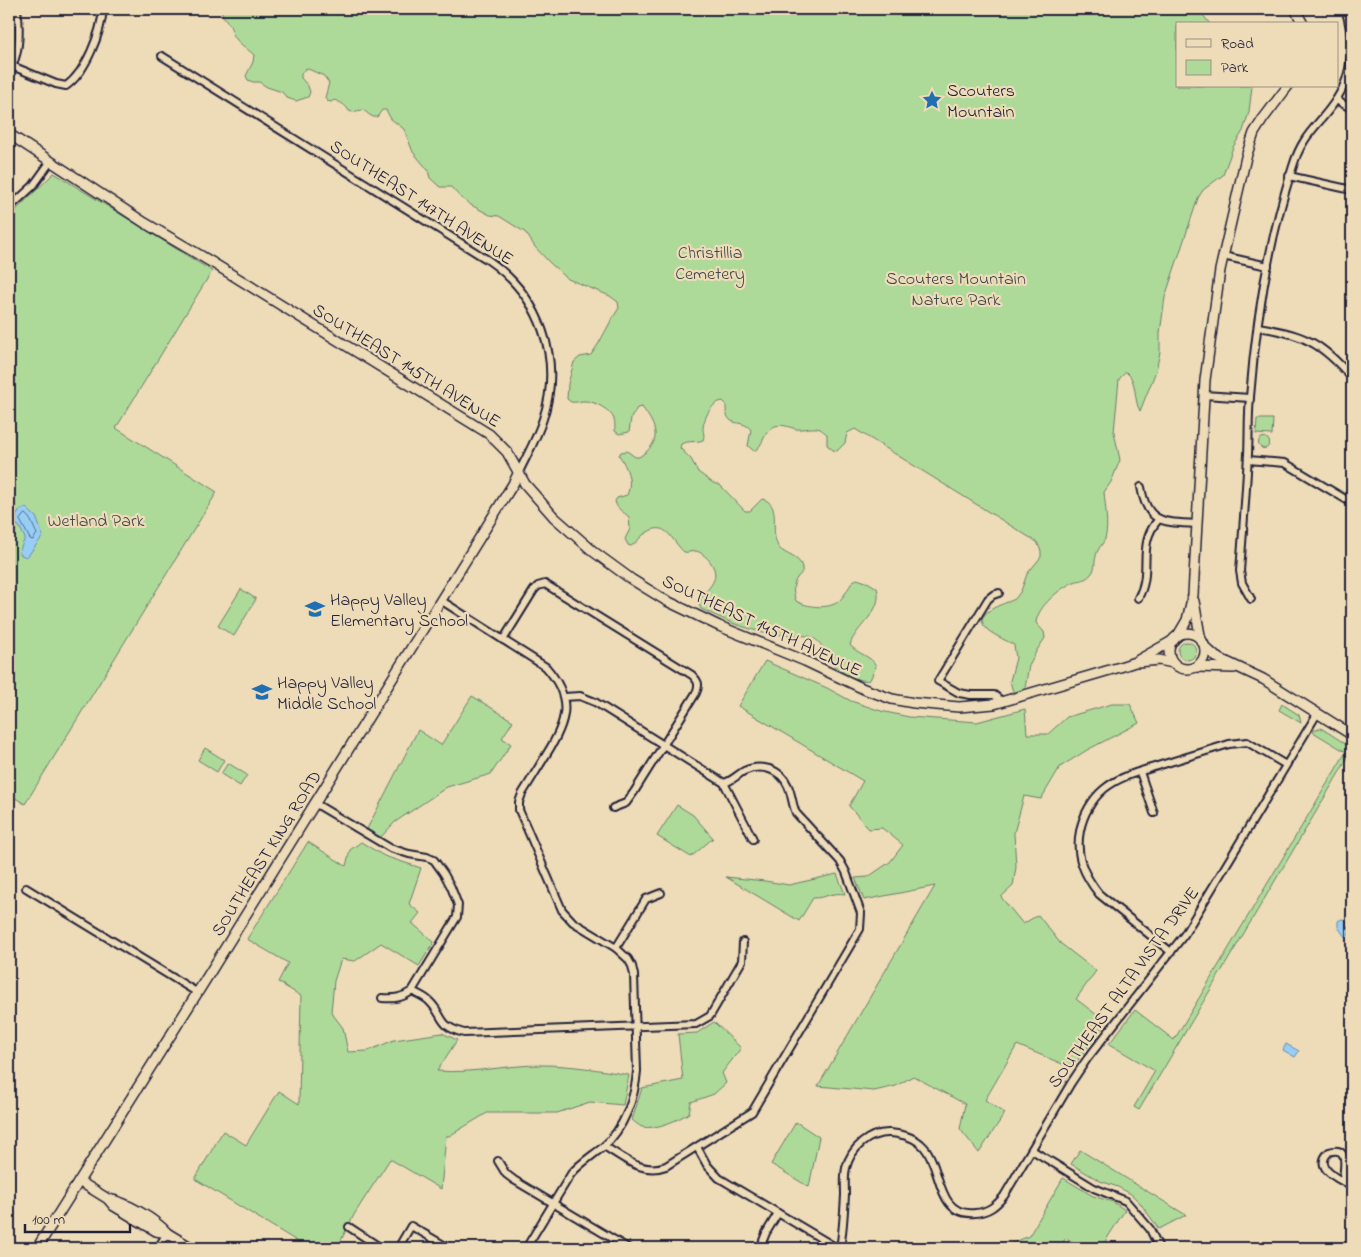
<svg xmlns="http://www.w3.org/2000/svg" width="1361" height="1257" font-family="'Indie Flower',sans-serif">
  <style>
    .green { fill: #aeda99; stroke: #687e6a }
    .water { fill: #98cef6; stroke: #6989ab }
    .lines { fill: none; stroke-linecap: round; stroke-linejoin: round }
    .shore { stroke: #516786; stroke-width: 1 }
    .stream { stroke: #6989ab; stroke-width: 2 }
    .street-casing { stroke: #22223b; stroke-width: 10 }
    .secondary-casing { stroke: #22223b; stroke-width: 12 }
    .street { stroke: #eedbb8; stroke-width: 6 }
    .secondary { stroke: #eedbb8; stroke-width: 9 }
    .labels { text-anchor: middle; stroke-width: 4.5; stroke-linejoin: round; paint-order: stroke }
    .poi-label { font-size: 18px; fill: #22223b; stroke: #eedbb8; text-anchor: start }
    .street-label { font-size: 18px; fill: #22223b; stroke: #eedbb8 }
    .park-label { font-size: 18px; fill: #3e474e; stroke: #eedbb8 }
  </style>
  <rect width="100%" height="100%" fill="#eedbb8"/>
  <filter id="ink" filterUnits="userSpaceOnUse"><feTurbulence type="fractalNoise" baseFrequency=".02" numOctaves="2"/><feDisplacementMap in="SourceGraphic" scale="10" xChannelSelector="R" yChannelSelector="G"/><feConvolveMatrix kernelMatrix="1 2 1 2 8 2 1 2 1" color-interpolation-filters="sRGB"/></filter>
  <g filter="url(#ink)">
    <g class="green">
      <path d="M221 9H1198L1210 24H1177V86H1252L1249 112 1243 131 1233 147 1223 175 1203 190 1198 198 1165 297 1160 333V352L1156 371 1140 411C1133 399 1138 381 1126 372L1119 379 1114 432 1120 460 1111 482 1104 492C1105 506 1109 525 1105 539 1103 544 1097 549 1096 556 1094 562 1096 569 1091 574 1087 580 1080 580 1074 582 1060 588 1037 607 1036 623L1044 632 1045 638 1037 650 1029 665 1024 694H1019L1013 692 1010 681 1016 658 1014 645C1006 640 997 637 989 631 967 613 1005 604 1015 599L1021 591 1027 574 1041 557V551L1037 542 855 429 847 433 845 443 837 451 833 450 827 445V434C826 434 821 429 820 429 813 426 804 430 796 429 789 427 780 423 773 427 763 432 764 446 754 451L748 446 751 430C742 417 725 431 726 404L723 401C712 402 704 417 703 428 703 433 705 435 703 440 695 443 689 440 681 444L680 448 691 459 698 472 713 483 720 485 745 511H750L762 499C781 503 771 528 776 541 777 543 777 546 779 548 785 555 801 557 802 568 803 573 799 575 797 578 792 585 793 593 796 601 806 607 829 610 839 601 845 596 848 588 853 581L857 579 869 583 877 588C884 612 856 625 850 645 857 654 872 656 876 666L870 680C858 683 839 671 831 663 821 652 826 643 809 636L766 634 732 623 701 609C691 593 729 586 709 560 705 556 701 552 696 551 692 551 688 553 684 552 670 539 666 518 643 535 638 539 637 543 631 546L628 545 625 539 630 529 629 517C623 511 617 510 615 501L617 498 627 495C633 482 627 467 619 455L621 452 627 451 635 457H639C663 442 657 427 642 407L637 408 631 418 629 432 619 434 615 431C615 427 615 422 614 419 611 410 593 400 583 401 579 401 576 403 571 402L567 399 568 384 574 362 580 357 591 355C602 341 608 323 619 308L618 302 610 296 568 279 550 263 535 247 526 233 499 216 490 215 471 205 461 198 451 187H440L430 178 428 170 413 152 404 129 391 119 386 110H382L377 117H373C362 111 367 108 353 112L349 111C346 105 340 102 334 100L331 102 327 101 325 98 329 83 324 76 306 68 301 74V78L308 86 310 92 308 97 296 101 287 98 282 92 267 87 259 82H253L248 80 246 76 253 62 254 55C247 48 237 43 233 34 232 32 232 29 230 26 226 18 223 19 221 9Z"/>
      <path d="M54 173 212 271 116 428 217 492 25 804 9 794V222L17 209Z"/>
      <path d="M1257 419H1273L1272 435 1256 434Z"/>
      <circle cx="1264" cy="443" r="5.5"/>
      <path d="M241 589 256 599 234 636 218 626Z"/>
      <circle cx="1187" cy="651" r="9"/>
      <path d="M765 661 827 688 851 701 881 711 909 717 977 722 1025 709 1027 734H1048L1067 717 1112 704H1130L1139 723 1087 750 1060 767 1041 799 1024 796 1014 833 1016 867 1013 886 1001 897 1023 924 1038 915 1060 943 1096 971 1076 999 1106 1022 1072 1068 1017 1045 985 1100 1005 1113 979 1153 960 1129 965 1104 913 1076 896 1086 874 1091 818 1086 935 886 864 900 855 878 868 877 890 862 903 845 882 828 869 829 849 806 863 781 738 706Z"/>
      <path d="M472 696 513 721 502 738 511 744 491 774 447 787 395 822 380 838 367 829 418 730 441 745Z"/>
      <path d="M1282 704 1299 715 1301 723 1279 710Z"/>
      <path d="M1321 728 1352 748V751L1139 1110 1134 1107 1155 1071 1109 1044 1135 1010 1174 1040 1346 752 1313 732 1314 730Z"/>
      <path d="M205 748 224 760 217 772 198 760Z"/>
      <path d="M228 763 247 775 240 786 221 774Z"/>
      <path d="M677 805 693 815 713 838 691 857 657 836Z"/>
      <path d="M308 842 346 866 350 850 361 842 384 856 421 868 409 904 420 913 412 923 434 942 419 966 381 943 355 961 341 959 334 981 331 1012 343 1028 348 1052 368 1051 394 1040 442 1033 457 1040 437 1071C472 1074 506 1065 541 1065 571 1065 600 1070 629 1075L623 1105 590 1102 557 1113H487L449 1136H446L441 1189 390 1159 355 1213 337 1248H308L195 1179 223 1131 246 1145 279 1091 299 1104 301 996 278 982 288 963 247 939Z"/>
      <path d="M837 874 845 894C831 892 826 898 813 898L799 921 726 877 765 881 789 885Z"/>
      <path d="M714 1022 741 1048 722 1073 726 1083 714 1094 691 1102 689 1113C678 1120 656 1130 642 1127 639 1126 635 1122 632 1120L642 1088 683 1080 678 1034 697 1033Z"/>
      <path d="M796 1122 819 1137 809 1187 771 1164Z"/>
      <path d="M1080 1150 1186 1215 1159 1229 1140 1203 1131 1194 1118 1187 1100 1181 1071 1164Z"/>
      <path d="M1063 1178 1093 1196 1113 1202 1125 1210 1101 1248H1083L1066 1238 1059 1248H1001L1029 1236Z"/>
    </g>
    <g class="water">
      <path d="M26 508 36 517 43 536 27 557 21 555 19 552 25 538 19 526 12 522 21 509Z"/>
      <path d="M1342 919 1346 920V926L1349 927 1351 931 1349 935 1345 937 1338 927V921Z"/>
      <path d="M1286 1044 1299 1051 1295 1057 1283 1050Z"/>
    </g>
    <g class="lines">
      <path class="shore" d="M25 514C32 519 33 527 37 534L33 540 30 539 20 520Z"/>
      <g class="stream">
        <path d="M9 1183C18 1196 14 1207 9 1220"/>
        <path d="M9 1236 22 1248"/>
      </g>
      <defs>
        <g id="street">
          <path d="M162 56 488 260C540 296 563 358 543 419 537 438 527 455 519 472"/>
          <path d="M12 66 56 84 66 86C86 72 101 33 103 9"/>
          <path d="M9 72C20 54 20 29 17 9"/>
          <path d="M1336 100 1352 109"/>
          <path d="M1289 176 1352 190"/>
          <path d="M9 208 33 186 51 161"/>
          <path d="M1223 256 1268 266"/>
          <path d="M1258 327C1304 334 1322 343 1352 378"/>
          <path d="M1204 395 1250 398"/>
          <path d="M1248 460 1285 463 1352 503"/>
          <path d="M1141 487C1147 524 1164 522 1196 524"/>
          <path d="M999 593 993 595 988 599 938 681 959 693 971 695H994L1003 702"/>
          <path d="M1138 598C1154 571 1135 545 1159 519"/>
          <path d="M1251 599 1242 583 1240 571C1243 532 1246 493 1248 454 1249 435 1248 416 1250 397 1256 319 1269 240 1293 166 1303 133 1319 126 1336 100 1354 73 1355 39 1345 9"/>
          <path d="M442 601 546 667C574 699 567 722 546 755 538 768 530 781 522 794L519 802V810L562 910 573 922 616 948 628 959 632 966 634 975 637 1071C635 1098 624 1129 603 1147 592 1156 580 1163 571 1174L526 1248"/>
          <path d="M503 640 534 590 538 586 545 584 692 675C698 681 700 684 696 693L634 792 626 803 613 808"/>
          <path d="M564 697 580 696 595 702 724 783C732 781 737 775 744 771 761 763 781 769 788 786 792 795 792 804 796 813L840 861 846 872 861 913 860 929 752 1112 666 1166C642 1175 624 1158 604 1146"/>
          <path d="M1140 772 1154 813"/>
          <path d="M724 783 753 839"/>
          <path d="M316 804 390 848 409 854 427 857 434 860 444 874 451 887 458 905 457 917 412 991C418 994 425 997 429 1001 445 1016 437 1026 464 1033L696 1024 710 1016 742 961 743 942"/>
          <path d="M26 888 198 993"/>
          <path d="M616 948 646 899 661 893"/>
          <path d="M1171 952 1099 894C1084 875 1075 856 1080 831 1083 815 1092 799 1104 789 1121 775 1143 771 1164 764 1186 757 1207 751 1229 744L1247 742 1286 765"/>
          <path d="M382 998C394 999 402 998 412 991"/>
          <path d="M697 1147 707 1165 719 1178 837 1248"/>
          <path d="M1032 1150 1094 1188 1126 1201 1150 1229 1159 1248"/>
          <path d="M498 1161 506 1174 514 1180 628 1248"/>
          <path d="M1343 1181C1343 1170 1351 1145 1329 1152 1312 1169 1340 1179 1352 1187"/>
          <path d="M349 1227 381 1248"/>
          <path d="M158 1248 167 1233"/>
          <path d="M398 1248 411 1226 449 1248"/>
          <path d="M760 1248 766 1233 778 1213"/>
          <path d="M840 1248C843 1231 844 1213 845 1195 845 1187 844 1177 846 1168 851 1148 869 1132 890 1133 903 1134 915 1137 924 1147 942 1167 936 1217 975 1213 988 1212 996 1206 1004 1196L1071 1083 1087 1059 1184 935 1317 714"/>
        </g>
        <g id="secondary">
          <path d="M1295 9 1303 24"/>
          <path d="M9 134 145 223 213 263 489 434 507 452 525 484 554 517 594 552 631 579 665 600 719 626 805 661 864 689 892 699 914 703 959 707 994 704 1120 667 1135 662 1174 640"/>
          <path d="M1194 601 1201 641"/>
          <circle cx="1187" cy="651" r="18"/>
          <path d="M1177 637 1187 620 1193 595 1205 380 1220 270 1246 157 1254 133 1263 119 1288 86"/>
          <path d="M1205 647 1216 657 1263 679 1352 735"/>
          <path d="M1138 662 1159 660 1173 663"/>
          <path d="M1195 667 1234 668"/>
          <path d="M79 1181 108 1199 114 1206 156 1231 167 1233 192 1248"/>
          <path d="M108 1199C126 1202 156 1220 167 1233"/>
          <path d="M37 1248 201 987 513 484 519 472"/>
        </g>
      </defs>
      <use href="#street" class="street-casing"/>
      <use href="#secondary" class="secondary-casing"/>
      <use href="#street" class="street"/>
      <use href="#secondary" class="secondary"/>
    </g>
  </g>
  <defs>
    <symbol id="sight-bare" viewBox="-9 -9 18 18"><path d="M0-6L1.8-2.2L6-1.7L2.9 1.2L3.7 5.4L0 3.3L-3.7 5.4L-2.9 1.2L-6-1.7L-1.8-2.2Z" fill="#1f6fb2" stroke="#eedbb8" stroke-width="2.5" paint-order="stroke"/></symbol>
    <symbol id="school-bare" viewBox="-9 -9 18 18"><path d="M0-5L7-2L0 1L-7-2ZM-4 1L0 2.5L4 1V4Q0 6-4 4Z" fill="#1f6fb2" stroke="#eedbb8" stroke-width="2.5" paint-order="stroke"/></symbol>
  </defs>
  <g fill-rule="evenodd">
    <use href="#sight-bare" x="918" y="86" width="28" height="28"/>
    <use href="#school-bare" x="301" y="595" width="28" height="28"/>
    <use href="#school-bare" x="248" y="678" width="28" height="28"/>
  </g>
  <g class="labels">
    <g class="poi-label">
      <text x="947" y="96">Scouters<tspan x="947" dy="21">Mountain</tspan></text>
      <text x="330" y="605">Happy Valley<tspan x="330" dy="21">Elementary School</tspan></text>
      <text x="277" y="688">Happy Valley<tspan x="277" dy="21">Middle School</tspan></text>
    </g>
    <g class="street-label">
      <text transform="translate(422 202) rotate(33)" y="6">SOUTHEAST 147TH AVENUE</text>
      <text transform="translate(407 365) rotate(32)" y="6">SOUTHEAST 145TH AVENUE</text>
      <text transform="translate(762 625) rotate(25)" y="6">SOUTHEAST 145TH AVENUE</text>
      <text transform="translate(266 853) rotate(-58)" y="6">SOUTHEAST KING ROAD</text>
      <text transform="translate(1123 987) rotate(-54)" y="6">SOUTHEAST ALTA VISTA DRIVE</text>
    </g>
    <g class="park-label">
      <text x="710" y="258">Christillia<tspan x="710" dy="21">Cemetery</tspan></text>
      <text x="956" y="284">Scouters Mountain<tspan x="956" dy="21">Nature Park</tspan></text>
      <text x="96" y="526">Wetland Park</text>
    </g>
  </g>
  <rect width="1361" height="1257" fill="none" stroke="#eedbb8" stroke-width="30"/>
  <rect x="15" y="15" width="1331" height="1227" fill="none" stroke="#22223b" stroke-width="2" filter="url(#ink)"/>
  <rect x="1176" y="22" width="162" height="65" fill="#eedbb8" stroke="#9c9186"/>
  <rect x="1186" y="39" width="25" height="8" fill="#eedbb8" stroke="#9c9186"/>
  <text x="1221" y="48" font-size="15" fill="#22223b">Road</text>
  <rect x="1186" y="60" width="25" height="15" fill="#aeda99" stroke="#9c9186"/>
  <text x="1221" y="72" font-size="15" fill="#22223b">Park</text>
  <path d="M25 1224v8h105v-8" fill="none" stroke="#22223b" stroke-width="2.5"/>
  <text x="32" y="1224" font-size="15" fill="#22223b" stroke="#eedbb8" stroke-width="4" paint-order="stroke">100 m</text>
</svg>
